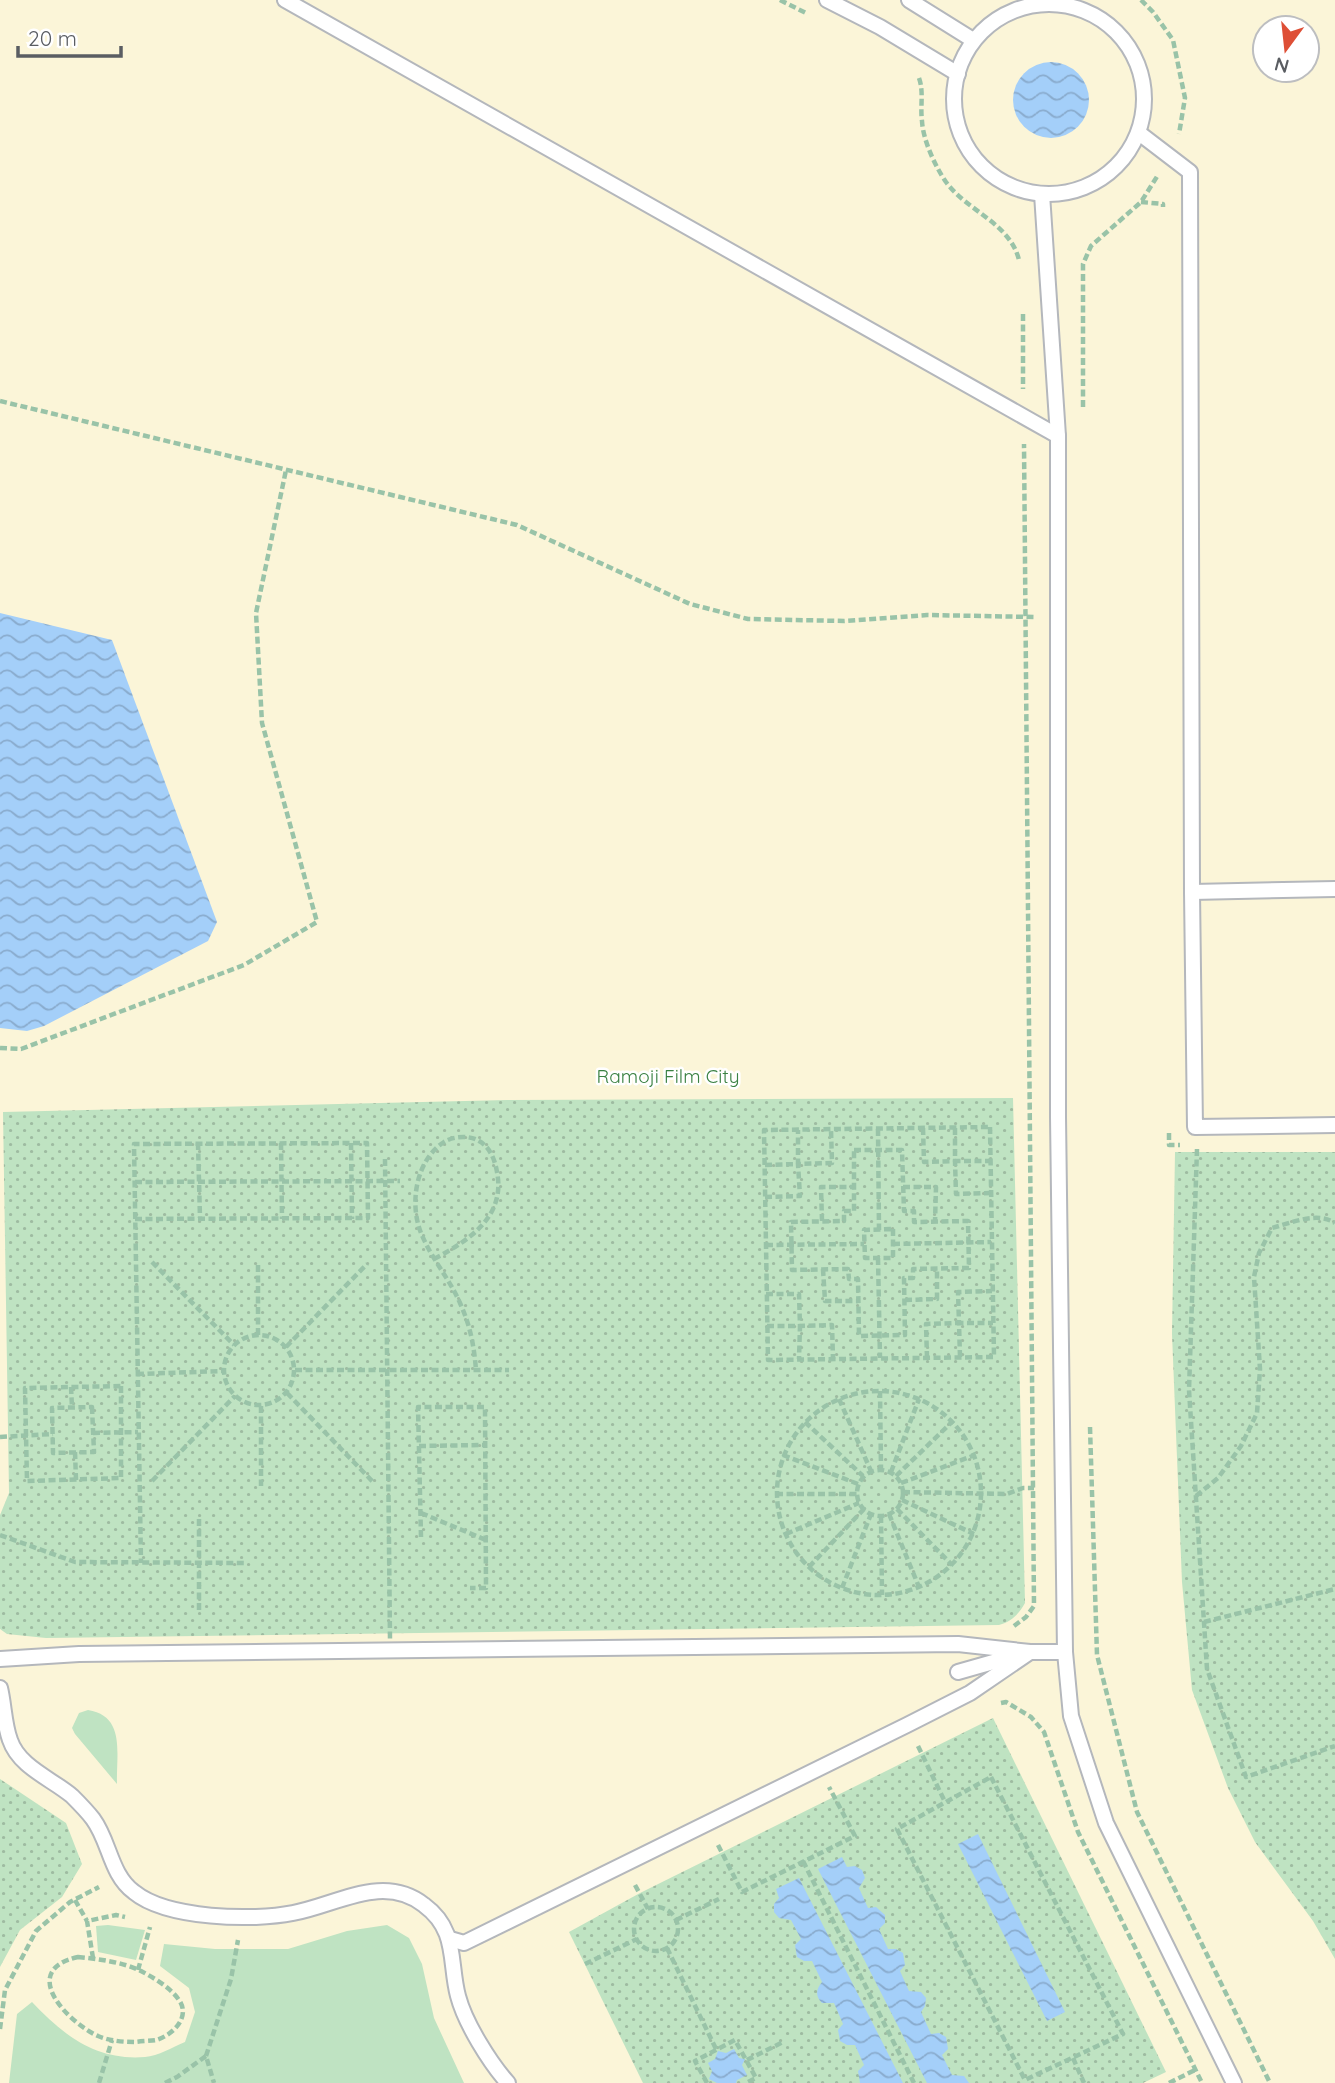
<svg xmlns="http://www.w3.org/2000/svg" width="1335" height="2083" font-family="Quicksand,sans-serif">
  <style>
    .commercial { fill: #fbf5d8; fill-rule: evenodd }
    .grass { fill: #bfe3c2 }
    .park { fill: url(#park-dots) }
    .water { fill: url(#water-waves) }
    .lines { fill: none; stroke-linecap: round; stroke-linejoin: round }
    .service-casing { stroke: #b4b7bc; stroke-width: 18 }
    .path { stroke: #99c3a8; stroke-width: 4.5; stroke-dasharray: 7 3.5; stroke-linecap: butt }
    .service { stroke: #fff; stroke-width: 14 }
    .path-bridge { stroke: #99c3a8; stroke-width: 4.5; stroke-dasharray: 7 3.5; stroke-linecap: butt }
    .labels { text-anchor: middle; stroke-width: 5; stroke-linejoin: round; paint-order: stroke }
    .park-label { font-size: 19px; fill: #3a8142; stroke: #fff }
  </style>
  <defs>
    <pattern id="park-dots" width="8" height="8" patternUnits="userSpaceOnUse" patternTransform="scale(1.75)"><rect width="8" height="8" fill="#bfe3c2"/><path d="M2 2h.1M6 6h.1" fill="none" stroke="#9ebba1" stroke-width="1.8" stroke-linecap="round"/></pattern>
    <pattern id="water-waves" width="16" height="10" patternUnits="userSpaceOnUse" patternTransform="scale(1.75)"><rect width="16" height="10" fill="#a4cff9"/><path d="M0 5q4-4 8 0t8 0" fill="none" stroke="#89abcd"/></pattern>
  </defs>
  <rect width="100%" height="100%" fill="#ecebe2"/>
  <path class="commercial" d="M0 0H1335V2083H0ZM1265 28H1307V70H1265Z"/>
  <g class="grass">
    <path d="M88 1710C126 1716 116 1754 117 1784L75 1734 72 1728 79 1713Z"/>
    <path d="M108 1925 145 1930 136 1960 98 1952 96 1926Z"/>
    <path d="M387 1925 409 1938 422 1964 434 2018 464 2083H9L17 2014 32 2002C63 2035 96 2061 145 2057 158 2056 173 2047 185 2042L195 2012 189 1988 160 1966 164 1944 215 1949H288L347 1931Z"/>
  </g>
  <g class="park">
    <path d="M1013 1098 1025 1603C1018 1615 1012 1621 999 1625L46 1638 7 1634 0 1629V1515L9 1493 3 1112 507 1100Z"/>
    <path d="M1175 1152H1335V1959L1313 1921 1255 1842 1228 1788 1192 1690 1182 1582 1172 1334Z"/>
    <path d="M993 1718 1166 2072 1143 2083H643L569 1932 640 1893Z"/>
    <path d="M0 1779 66 1823 82 1864 62 1897 20 1930 0 1967Z"/>
  </g>
  <g class="water">
    <circle cx="1051" cy="100" r="38"/>
    <path d="M0 613 112 640 217 922 208 941 44 1026 27 1031 0 1028Z"/>
    <path d="M978 1834 1065 2012 1047 2021 958 1844Z"/>
    <path d="M842 1857 847 1867 855 1866 862 1870 865 1878 859 1888 868 1908 876 1907 885 1915V1923L879 1929 888 1949H896L903 1953 905 1965 900 1971 909 1991 921 1992 926 1998 925 2006 921 2012 931 2034 939 2033 946 2037 948 2049 942 2055 952 2075 964 2076 969 2083H927L818 1869Z"/>
    <path d="M799 1878 903 2083H860L858 2071 864 2065 855 2045H847L840 2041 838 2030 843 2024 834 2003H822C815 1996 816 1989 822 1982L812 1961H804L797 1957 795 1945 801 1939 791 1920 779 1918 774 1912V1904L779 1898 776 1889Z"/>
    <path d="M734 2049 739 2058 745 2059 742 2065 747 2075 737 2080 736 2083H717L709 2079 712 2071 708 2063 715 2059 718 2051 726 2053Z"/>
  </g>
  <g class="lines">
    <defs>
      <g id="service">
        <path d="M285 0 1058 436"/>
        <path d="M827 0 880 27 958 74"/>
        <path d="M909 0 973 40"/>
        <circle cx="1049" cy="99" r="95"/>
        <path d="M1139 133 1190 172 1192 892 1195 1127 1335 1125"/>
        <path d="M1042 194 1058 436V1117L1065 1652 1071 1716 1106 1823 1234 2083"/>
        <path d="M1192 892 1335 889"/>
        <path d="M0 1659 79 1654 958 1644 1030 1652H1065"/>
        <path d="M958 1672 1018 1655"/>
        <path d="M0 1688C4 1704 4 1724 10 1740 19 1767 52 1779 72 1796 79 1803 87 1811 93 1819 110 1842 110 1874 134 1892 167 1919 253 1921 293 1913 337 1905 383 1873 424 1905 458 1930 449 1962 458 1996 465 2023 490 2063 508 2083"/>
        <path d="M450 1939 464 1943 907 1725 970 1693 1030 1652"/>
      </g>
    </defs>
    <use href="#service" class="service-casing"/>
    <g class="path">
      <path d="M780 0 808 14"/>
      <path d="M1141 0 1153 12 1173 40 1185 98 1179 134"/>
      <path d="M919 78C924 92 920 106 922 121 923 140 935 166 946 182 967 211 1010 223 1019 260"/>
      <path d="M1141 202 1163 204V207"/>
      <path d="M1023 314V389"/>
      <path d="M0 401 517 525 690 604 748 619 844 621 927 615 1036 617"/>
      <path d="M1083 407V264L1091 246 1141 202 1158 175"/>
      <path d="M0 1048 21 1049 244 965 317 922 262 723 256 613 286 470"/>
      <path d="M990 1127 994 1357 768 1360 764 1130Z"/>
      <path d="M923 1128 924 1162 955 1161 956 1194 991 1193"/>
      <path d="M955 1128V1161H991"/>
      <path d="M878 1129 879 1230"/>
      <path d="M1169 1133V1145H1180"/>
      <path d="M198 1143 200 1218"/>
      <path d="M281 1143 282 1219"/>
      <path d="M351 1143 352 1219"/>
      <path d="M1197 1149 1189 1390 1207 1669 1246 1777 1335 1746"/>
      <path d="M854 1150H902L904 1211H914V1222L968 1221 969 1268 913 1269V1278H904L905 1335 859 1336 858 1279H849L848 1269 792 1270 791 1222 844 1221V1211H854Z"/>
      <path d="M765 1165 798 1164V1130"/>
      <path d="M135 1182 400 1181"/>
      <path d="M903 1187H936L935 1222"/>
      <path d="M765 1197 800 1196 798 1164 832 1163 831 1130"/>
      <path d="M135 1219 368 1218 367 1143 134 1144 141 1563"/>
      <path d="M822 1221 821 1187H854"/>
      <path d="M893 1229V1258H865L864 1230Z"/>
      <path d="M893 1244 991 1242"/>
      <path d="M766 1245 864 1244"/>
      <path d="M878 1258 880 1358"/>
      <path d="M434 1259C468 1241 506 1217 497 1172 495 1160 490 1147 479 1141 470 1135 453 1136 444 1142 416 1160 409 1203 421 1233 431 1258 449 1278 460 1303 470 1325 474 1345 476 1370"/>
      <path d="M152 1262 234 1345"/>
      <path d="M823 1269 825 1301H858"/>
      <path d="M766 1294H799L800 1326 832 1325 833 1359"/>
      <path d="M905 1300 937 1299V1269"/>
      <path d="M767 1326H800L799 1359"/>
      <circle cx="259" cy="1370" r="35"/>
      <path d="M258 1335V1263"/>
      <path d="M286 1347 367 1264"/>
      <path d="M960 1357 959 1323H993"/>
      <path d="M927 1358 926 1324 959 1323 958 1292 992 1291"/>
      <path d="M295 1370H509"/>
      <path d="M137 1374 224 1371"/>
      <path d="M121 1386V1478L27 1481 25 1388Z"/>
      <path d="M71 1387 72 1407"/>
      <circle cx="879" cy="1493" r="102"/>
      <path d="M880 1391 881 1469"/>
      <path d="M287 1393 374 1483"/>
      <path d="M839 1399 871 1471"/>
      <path d="M261 1406V1486"/>
      <path d="M92 1407 94 1452 53 1453 52 1408Z"/>
      <path d="M805 1422 863 1476"/>
      <path d="M1090 1427 1097 1655 1137 1812 1270 2083"/>
      <path d="M93 1433 138 1432"/>
      <path d="M0 1437 53 1434"/>
      <path d="M419 1446 485 1445"/>
      <path d="M75 1452 76 1480"/>
      <path d="M783 1455 858 1484"/>
      <circle cx="880" cy="1493" r="23"/>
      <path d="M891 1472 919 1399"/>
      <path d="M896 1476 953 1421"/>
      <path d="M152 1481 235 1396"/>
      <path d="M901 1483 975 1455"/>
      <path d="M903 1492 1007 1494 1023 1488H1034"/>
      <path d="M776 1494H857"/>
      <path d="M1196 1496 1218 1478 1241 1446 1257 1413 1260 1369 1254 1277 1259 1253 1272 1228C1291 1223 1317 1211 1335 1223"/>
      <path d="M902 1500 974 1534"/>
      <path d="M897 1509 952 1565"/>
      <path d="M421 1513 486 1540"/>
      <path d="M889 1514 919 1587"/>
      <path d="M881 1516 882 1595"/>
      <path d="M199 1519V1612"/>
      <path d="M786 1534 859 1503"/>
      <path d="M0 1535 75 1562 247 1563"/>
      <path d="M421 1537 418 1407H485L486 1588H470"/>
      <path d="M809 1567 864 1509"/>
      <path d="M842 1588 871 1514"/>
      <path d="M1204 1622 1335 1589"/>
      <path d="M1014 1626 1026 1617 1034 1606 1024 444"/>
      <path d="M1001 1703 1006 1702 1031 1717 1044 1732 1078 1832 1202 2083"/>
      <path d="M918 1746 945 1802"/>
      <path d="M991 1777 1123 2034 1025 2080 897 1829Z"/>
      <path d="M718 1845 742 1892 855 1836 829 1787"/>
      <path d="M803 1861 914 2083"/>
      <path d="M635 1885 648 1909"/>
      <path d="M75 1900 87 1921"/>
      <circle cx="656" cy="1929" r="22"/>
      <path d="M676 1920 719 1899"/>
      <path d="M667 1948 716 2049"/>
      <path d="M78 1957C98 1959 123 1962 141 1971 154 1978 171 1988 179 2000 191 2017 173 2035 156 2040 150 2041 142 2041 135 2042 123 2042 110 2041 98 2036 67 2022 18 1970 78 1957Z"/>
      <path d="M93 1958 87 1921 116 1915 125 1917"/>
      <path d="M585 1964 637 1939"/>
      <path d="M138 1970 150 1927"/>
      <path d="M0 2029 5 1990 36 1931 70 1902 99 1887"/>
      <path d="M206 2056 231 1979 238 1940"/>
      <path d="M1073 2058 1084 2083"/>
      <path d="M747 2060 783 2042"/>
      <path d="M99 2083 112 2040"/>
      <path d="M165 2083 177 2077 206 2056 214 2083"/>
      <path d="M707 2083 695 2061 735 2040 756 2078 746 2083"/>
      <path d="M1169 2083 1197 2069"/>
    </g>
    <use href="#service" class="service"/>
    <path class="path-bridge" d="M385 1159 390 1639"/>
  </g>
  <g class="labels">
    <g class="park-label">
      <text x="668" y="1083">Ramoji Film City</text>
    </g>
  </g>
  <g transform="translate(1286 49) rotate(195)"><circle r="33" fill="#ffffff" stroke="#bdbec0" stroke-width="2"/>
  <path d="M0-5L12 26L0 18L-12 26Z" fill="#de4f36"/>
  <text y="-10" font-size="19" font-weight="bold" text-anchor="middle" fill="#5a5d62">N</text>
  </g>
  <path d="M18 46v10h103v-10" fill="none" stroke="#5a5d62" stroke-width="3.5"/>
  <text x="28" y="46" font-size="21" fill="#5a5d62" stroke="#ffffff" stroke-width="5" paint-order="stroke">20 m</text>
</svg>
